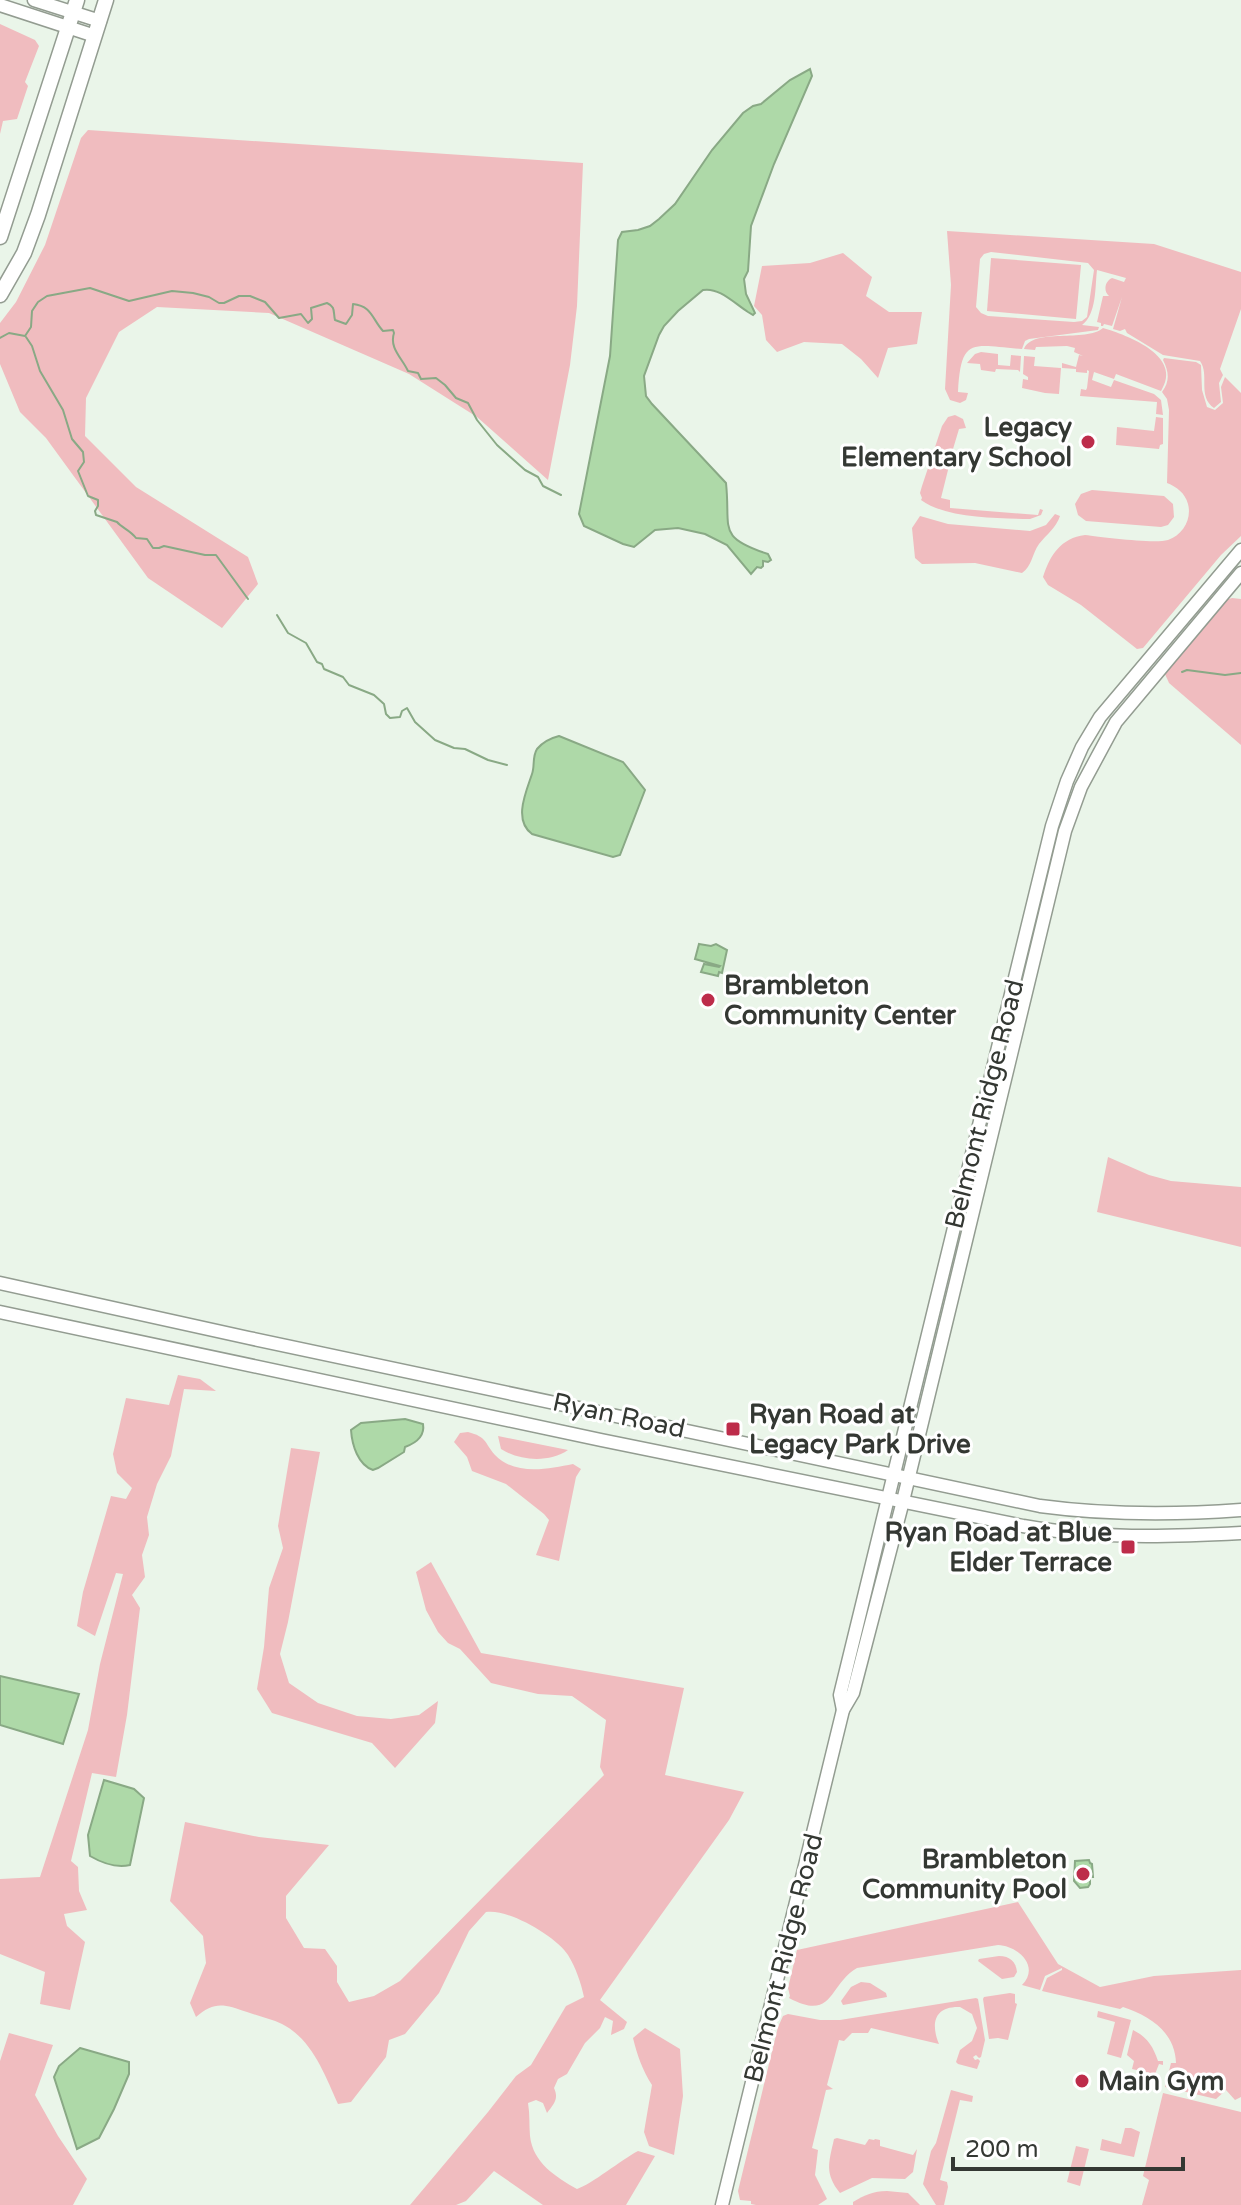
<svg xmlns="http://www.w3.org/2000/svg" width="1241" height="2205" font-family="'Varela Round',sans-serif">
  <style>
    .green { fill: #f0bcbf; fill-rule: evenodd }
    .water { fill: #aed9a8; stroke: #89a985; stroke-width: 2 }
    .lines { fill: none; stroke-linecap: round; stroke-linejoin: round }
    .stream { stroke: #89a985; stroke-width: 2 }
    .secondary-casing { stroke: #939c91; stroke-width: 15 }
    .primary-casing { stroke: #939c91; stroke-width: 17 }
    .secondary { stroke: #fff; stroke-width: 12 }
    .primary { stroke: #fff; stroke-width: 14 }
    .poi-dot { fill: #bd2c4a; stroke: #fff; stroke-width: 3 }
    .labels { text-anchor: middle; stroke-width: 6; stroke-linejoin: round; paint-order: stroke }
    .poi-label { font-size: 26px; font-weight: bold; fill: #343833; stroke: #fff; text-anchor: end }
    .street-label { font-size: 26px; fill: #343833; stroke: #fff }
  </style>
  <rect width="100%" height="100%" fill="#eaf5e9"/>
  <g class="green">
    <path d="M0 24 35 40 39 46 25 82 28 86 17 119 3 121 0 134Z"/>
    <path d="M88 130 583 163 577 306 570 365 548 480 477 417 409 374 269 313 157 307 119 332 86 398 85 436 136 487 248 557 258 584 222 628 148 578 46 438 20 412 0 364V323L16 302 45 245 81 138Z"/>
    <path d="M947 231 1154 244 1241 272V309L1220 369 1223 375 1219 383 1221 402 1214 408C1197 396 1210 375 1200 361L1163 355 1127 333 1125 329 1120 331 1113 329 1122 297 1112 326 1104 324 1103 326H1101V323L1097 322 1103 296H1109C1103 291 1105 281 1112 278L1124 282 1126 278 1097 270C1095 286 1097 314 1082 325L1099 327 1098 330 1029 339 1025 341 1022 349C972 345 961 336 958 392L968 393 966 400 960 403 950 400 945 389 951 285ZM991 252 1088 263 1094 270 1087 317 1082 321 1074 322 988 316 981 313 976 307 980 259 984 254Z"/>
    <path d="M843 253 872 277 866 296 889 312H922L917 344 888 348 878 378 861 359 842 344 804 342 777 352 766 340 762 315 754 306 762 266 810 263Z"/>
    <path d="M991 258 1081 265 1076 319 987 311Z"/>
    <path d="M1103 328C1127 335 1184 356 1161 391L1116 374 1114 379 1094 372 1092 380 1111 387 1114 380 1154 394 1161 400 1163 415 1156 414 1157 402 1080 396 1081 389 1086 390 1087 388 1089 371 1087 370V373L1076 372V369L1062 368V363L1076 367 1079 355 1083 356 1074 352 1075 348 1067 346 1036 347 1035 350 1024 349C1033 327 1086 343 1103 328Z"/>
    <path d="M981 352 998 354V365L1010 366 1011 355 1021 356 1020 372 1018 370 996 369 995 372 981 370 980 364 967 363 975 354Z"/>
    <path d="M1024 356 1035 357 1034 366 1061 368 1059 394 1045 393 1022 388 1023 379 1028 380V377L1023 374Z"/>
    <path d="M1164 358 1196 362 1201 365 1202 390 1207 407 1215 410 1223 403 1221 387 1225 377 1241 393V536L1221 555 1143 648 1137 649 1081 605 1048 585 1043 577C1050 555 1061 538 1085 535 1102 537 1154 544 1168 540 1183 535 1192 519 1188 504 1185 493 1177 487 1167 483L1169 410 1167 399 1162 392C1170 381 1169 372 1163 360Z"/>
    <path d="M955 415 963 419 966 428 959 429 950 459 956 463 950 462 941 498 950 500V508L1038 515 1040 509 1043 510 1041 515 1030 519C998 518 947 519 921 500L922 498 920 493 922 486 942 426 948 417Z"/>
    <path d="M1156 417 1163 418V444L1160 445 1159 449 1116 445 1117 427 1154 431Z"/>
    <path d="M1092 490 1164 496 1173 504 1174 517 1168 525 1161 527 1086 521 1078 515 1075 504 1081 494Z"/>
    <path d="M1055 514 1060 516C1056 528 1047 534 1039 544 1032 554 1032 566 1022 573L975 563 922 564 915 558 912 528 920 516 948 524 1030 531 1046 525Z"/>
    <path d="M1232 598 1241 599V745L1169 683 1165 674 1166 669 1226 600Z"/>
    <path d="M1108 1157 1149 1175 1171 1181 1241 1187V1247L1097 1212Z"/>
    <path d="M178 1375 200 1379 216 1391 184 1389 171 1456 157 1484 147 1517 149 1535 142 1555 145 1577 132 1595 140 1608 127 1715 116 1777 92 1773 71 1861 78 1867 79 1891 87 1910 64 1914 67 1926 85 1942 70 2010 40 2004 45 1972 0 1954V1879L40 1877 88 1730 100 1664 123 1574 116 1573 95 1636 77 1626 83 1592 111 1496 126 1499 132 1488 117 1473 113 1454 126 1398 169 1405Z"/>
    <path d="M468 1432C487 1437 484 1442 495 1455 515 1476 548 1469 573 1464L581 1469 576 1477 559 1561 536 1555 549 1520 544 1514 506 1484 472 1471 467 1457 454 1442 460 1433Z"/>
    <path d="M498 1436 568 1450C549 1463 520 1461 501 1449Z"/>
    <path d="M291 1448 320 1452 288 1622 280 1654 289 1683 318 1703 357 1716 391 1719 419 1715 438 1701 435 1723 395 1768 372 1743 272 1713 257 1689 264 1647 269 1588 283 1548 278 1526Z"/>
    <path d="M431 1562 481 1653 684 1688 665 1775 744 1792 729 1820 600 2000 627 2022 624 2029 611 2035 613 2021 605 2017 600 2028 585 2043 567 2074 558 2079 554 2088C559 2099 554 2104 547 2113L543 2103 536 2100 528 2103C530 2114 529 2125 530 2136 533 2163 556 2177 577 2189 592 2184 621 2160 638 2151L655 2156 626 2205H543L494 2171 466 2201 456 2205H410L488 2112 516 2076 531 2065 566 2006 584 1997C581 1983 576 1968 568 1955 557 1937 508 1908 486 1912L469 1931 439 1993 405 2034 389 2040 386 2057 351 2102 338 2104C325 2075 312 2039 282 2024 271 2019 258 2016 247 2012 224 2004 214 2001 196 2017L190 2003 206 1963 203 1936 170 1901 185 1822 259 1837 329 1845 286 1896V1918L304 1948 325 1949 337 1966V1982L349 2002 374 1996 400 1981 604 1775 600 1767 606 1720 572 1696 538 1694 491 1683 460 1649 448 1643 438 1632 426 1610 416 1572Z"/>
    <path d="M1018 1902 1058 1964 1100 1987 1154 1976 1241 1970V2097L1235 2100 1226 2090 1216 2099 1165 2087 1171 2063H1176C1175 2032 1150 2016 1123 2007L1120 2009 1042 1991 1047 1978 1062 1970V1968L1045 1976 1040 1990 1022 1985C1040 1967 1019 1946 998 1945L857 1968C828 1985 834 2022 789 1998L790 1996 788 1988 797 1950Z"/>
    <path d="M999 1956C1010 1956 1016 1962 1017 1972L1014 1977 1002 1979 978 1961 979 1959Z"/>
    <path d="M861 1982 870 1983 886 1993 887 1997 843 2005 841 2001 851 1987Z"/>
    <path d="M1010 1993 1015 1994V2003L1017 2004 1008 2040 998 2038 989 2039 983 1999 984 1997Z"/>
    <path d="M976 1998 978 1999 985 2040 981 2057 979 2058 976 2055 973 2057 975 2060 978 2059 980 2061 977 2069 958 2064 956 2062 960 2050 972 2041 977 2028 972 2014 960 2007C933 2006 931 2025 939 2044L871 2028 868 2033H852L844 2041 839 2040 827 2085 833 2089 826 2090 812 2148 818 2150 815 2175 827 2199 818 2205H756L751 2204V2201L740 2200 738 2191 778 2027 783 2016 788 2014 820 2020H840Z"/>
    <path d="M1098 2011 1131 2020 1121 2058 1107 2054 1115 2022 1097 2017Z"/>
    <path d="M645 2028 680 2049 683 2096 674 2155 649 2146 644 2132 652 2085C643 2071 637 2055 633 2038Z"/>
    <path d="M1133 2030C1147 2037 1153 2046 1158 2061H1163V2065L1159 2064 1155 2074 1132 2069 1134 2061 1127 2055Z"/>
    <path d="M9 2033 53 2045 35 2095 58 2136 87 2179 73 2205H0V2061Z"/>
    <path d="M951 2090 973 2096 972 2102 960 2100 940 2180 947 2182 948 2187 944 2205H936L923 2184 931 2151 936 2143Z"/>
    <path d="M1163 2093 1241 2112V2205H1142L1149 2180 1143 2176Z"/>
    <path d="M1125 2128H1131L1140 2132 1134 2157 1100 2150 1102 2139 1121 2144Z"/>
    <path d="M837 2138 865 2145 869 2139 874 2140 875 2139 880 2140V2146L913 2155 917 2149 913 2172 905 2179 872 2178 840 2193C824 2173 829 2162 834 2139Z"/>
    <path d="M1076 2146 1089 2149 1080 2186 1067 2182Z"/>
    <path d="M887 2191 908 2193 920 2205H853V2202C865 2195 873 2191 887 2191Z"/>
  </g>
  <g class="water">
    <path d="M810 69 812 76 774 164 751 226 748 271 744 279 746 294 755 313 753 315 748 312C734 303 719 287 703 290L678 311 664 326 659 335 644 376 646 396 652 404 726 483C731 529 716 537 768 554L771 560 768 562 763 561V566L761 568 757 567 751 574 727 545 705 534 678 528 655 530 634 547 623 544 584 526 579 514 610 356 618 240 622 232 638 230 650 226 659 219 675 204 712 150 743 113 753 106 761 104 790 80Z"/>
    <path d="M559 736 623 762 645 790 620 855 613 857 532 834C513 820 526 792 532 774 535 766 532 757 537 749 542 743 551 738 559 736Z"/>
    <path d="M699 944 711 946 716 944 727 950 722 973 719 972 718 976 701 972 704 964 719 967 720 966 695 959Z"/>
    <path d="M405 1419 423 1424C425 1436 416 1443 405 1447L404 1452 378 1468 373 1470C358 1465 352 1445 351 1430L361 1423Z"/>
    <path d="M0 1676 79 1694 63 1744 0 1725Z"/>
    <path d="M104 1780 134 1789 144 1798 130 1865C117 1868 102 1863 90 1856L88 1835Z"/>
    <path d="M1089 1860 1090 1863 1092 1864 1093 1877H1090V1884L1088 1887 1080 1888 1074 1881 1075 1861Z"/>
    <path d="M80 2048 129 2062V2074L114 2109 99 2138 77 2149 54 2077 59 2066Z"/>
  </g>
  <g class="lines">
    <g class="stream">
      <path d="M26 337 32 346 40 371 63 410 72 439 83 452 84 462 78 471 88 496 98 500V506L95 511 96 515 117 522C122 528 130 530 136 538L147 539 153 548H159L164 546 205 555H216L248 599"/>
      <path d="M0 338 9 333 25 336 31 327 32 311 38 302 47 296 90 288 129 301 172 291 193 293 209 297 219 303H224L239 296H250L265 302 279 318 301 314 308 323 312 319 311 308 327 303C336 307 333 312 335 320L346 324 352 315 353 304C372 306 372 319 383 331L393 330 394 333C389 348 402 358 408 371L418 373 421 379 436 378 445 385 456 398 468 403 477 420 497 445 525 470 538 477 543 486 561 495"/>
      <path d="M277 615 288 633 306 643 317 662 322 664 324 669 343 677 349 685 374 695 384 704 386 714 390 718 400 717 402 711 407 708 415 722 435 740 454 748 465 749 488 760 507 765"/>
      <path d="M1182 672 1187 670 1225 675 1241 673"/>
    </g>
    <defs>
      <g id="secondary">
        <path d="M34 0 100 21"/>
        <path d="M0 5 95 36"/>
        <path d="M0 1283 249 1338 1040 1506C1107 1515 1173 1515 1241 1510"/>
        <path d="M0 1312 601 1440 1023 1526C1096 1539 1167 1537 1241 1533"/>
        <path d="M843 1710 840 1695 1052 826 1067 781 1082 747 1100 717 1241 550"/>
        <path d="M722 2205 843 1710 853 1693 903 1501 1065 831 1081 787 1116 722 1241 573"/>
      </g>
      <g id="primary">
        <path d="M0 237 77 0"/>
        <path d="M0 295 24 253 38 215 106 0"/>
      </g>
    </defs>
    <use href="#secondary" class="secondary-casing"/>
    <use href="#primary" class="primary-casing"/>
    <use href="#secondary" class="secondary"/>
    <use href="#primary" class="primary"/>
  </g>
  <g class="poi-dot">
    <circle cx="1088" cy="442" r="8"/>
    <circle cx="708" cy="1000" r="8"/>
    <rect x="725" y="1421" width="16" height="16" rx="4"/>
    <rect x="1120" y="1539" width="16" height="16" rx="4"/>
    <circle cx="1083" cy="1874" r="8"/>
    <circle cx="1082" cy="2081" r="8"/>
  </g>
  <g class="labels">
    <g class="poi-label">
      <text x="1072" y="436">Legacy<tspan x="1072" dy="30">Elementary School</tspan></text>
      <text x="724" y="994" text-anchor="start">Brambleton<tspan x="724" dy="30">Community Center</tspan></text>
      <text x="749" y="1423" text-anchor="start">Ryan Road at<tspan x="749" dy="30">Legacy Park Drive</tspan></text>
      <text x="1112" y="1541">Ryan Road at Blue<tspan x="1112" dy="30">Elder Terrace</tspan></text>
      <text x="1067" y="1868">Brambleton<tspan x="1067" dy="30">Community Pool</tspan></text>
      <text x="1098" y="2090" text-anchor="start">Main Gym</text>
    </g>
    <g class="street-label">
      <text transform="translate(984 1104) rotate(-76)" y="9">Belmont Ridge Road</text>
      <text transform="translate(619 1415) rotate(12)" y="9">Ryan Road</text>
      <text transform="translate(783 1958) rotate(-76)" y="9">Belmont Ridge Road</text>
    </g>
  </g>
  <path d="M953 2157v12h230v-12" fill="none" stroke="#343833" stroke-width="4"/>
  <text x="965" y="2157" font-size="24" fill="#343833" stroke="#ffffff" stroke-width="6" paint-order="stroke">200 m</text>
</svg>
